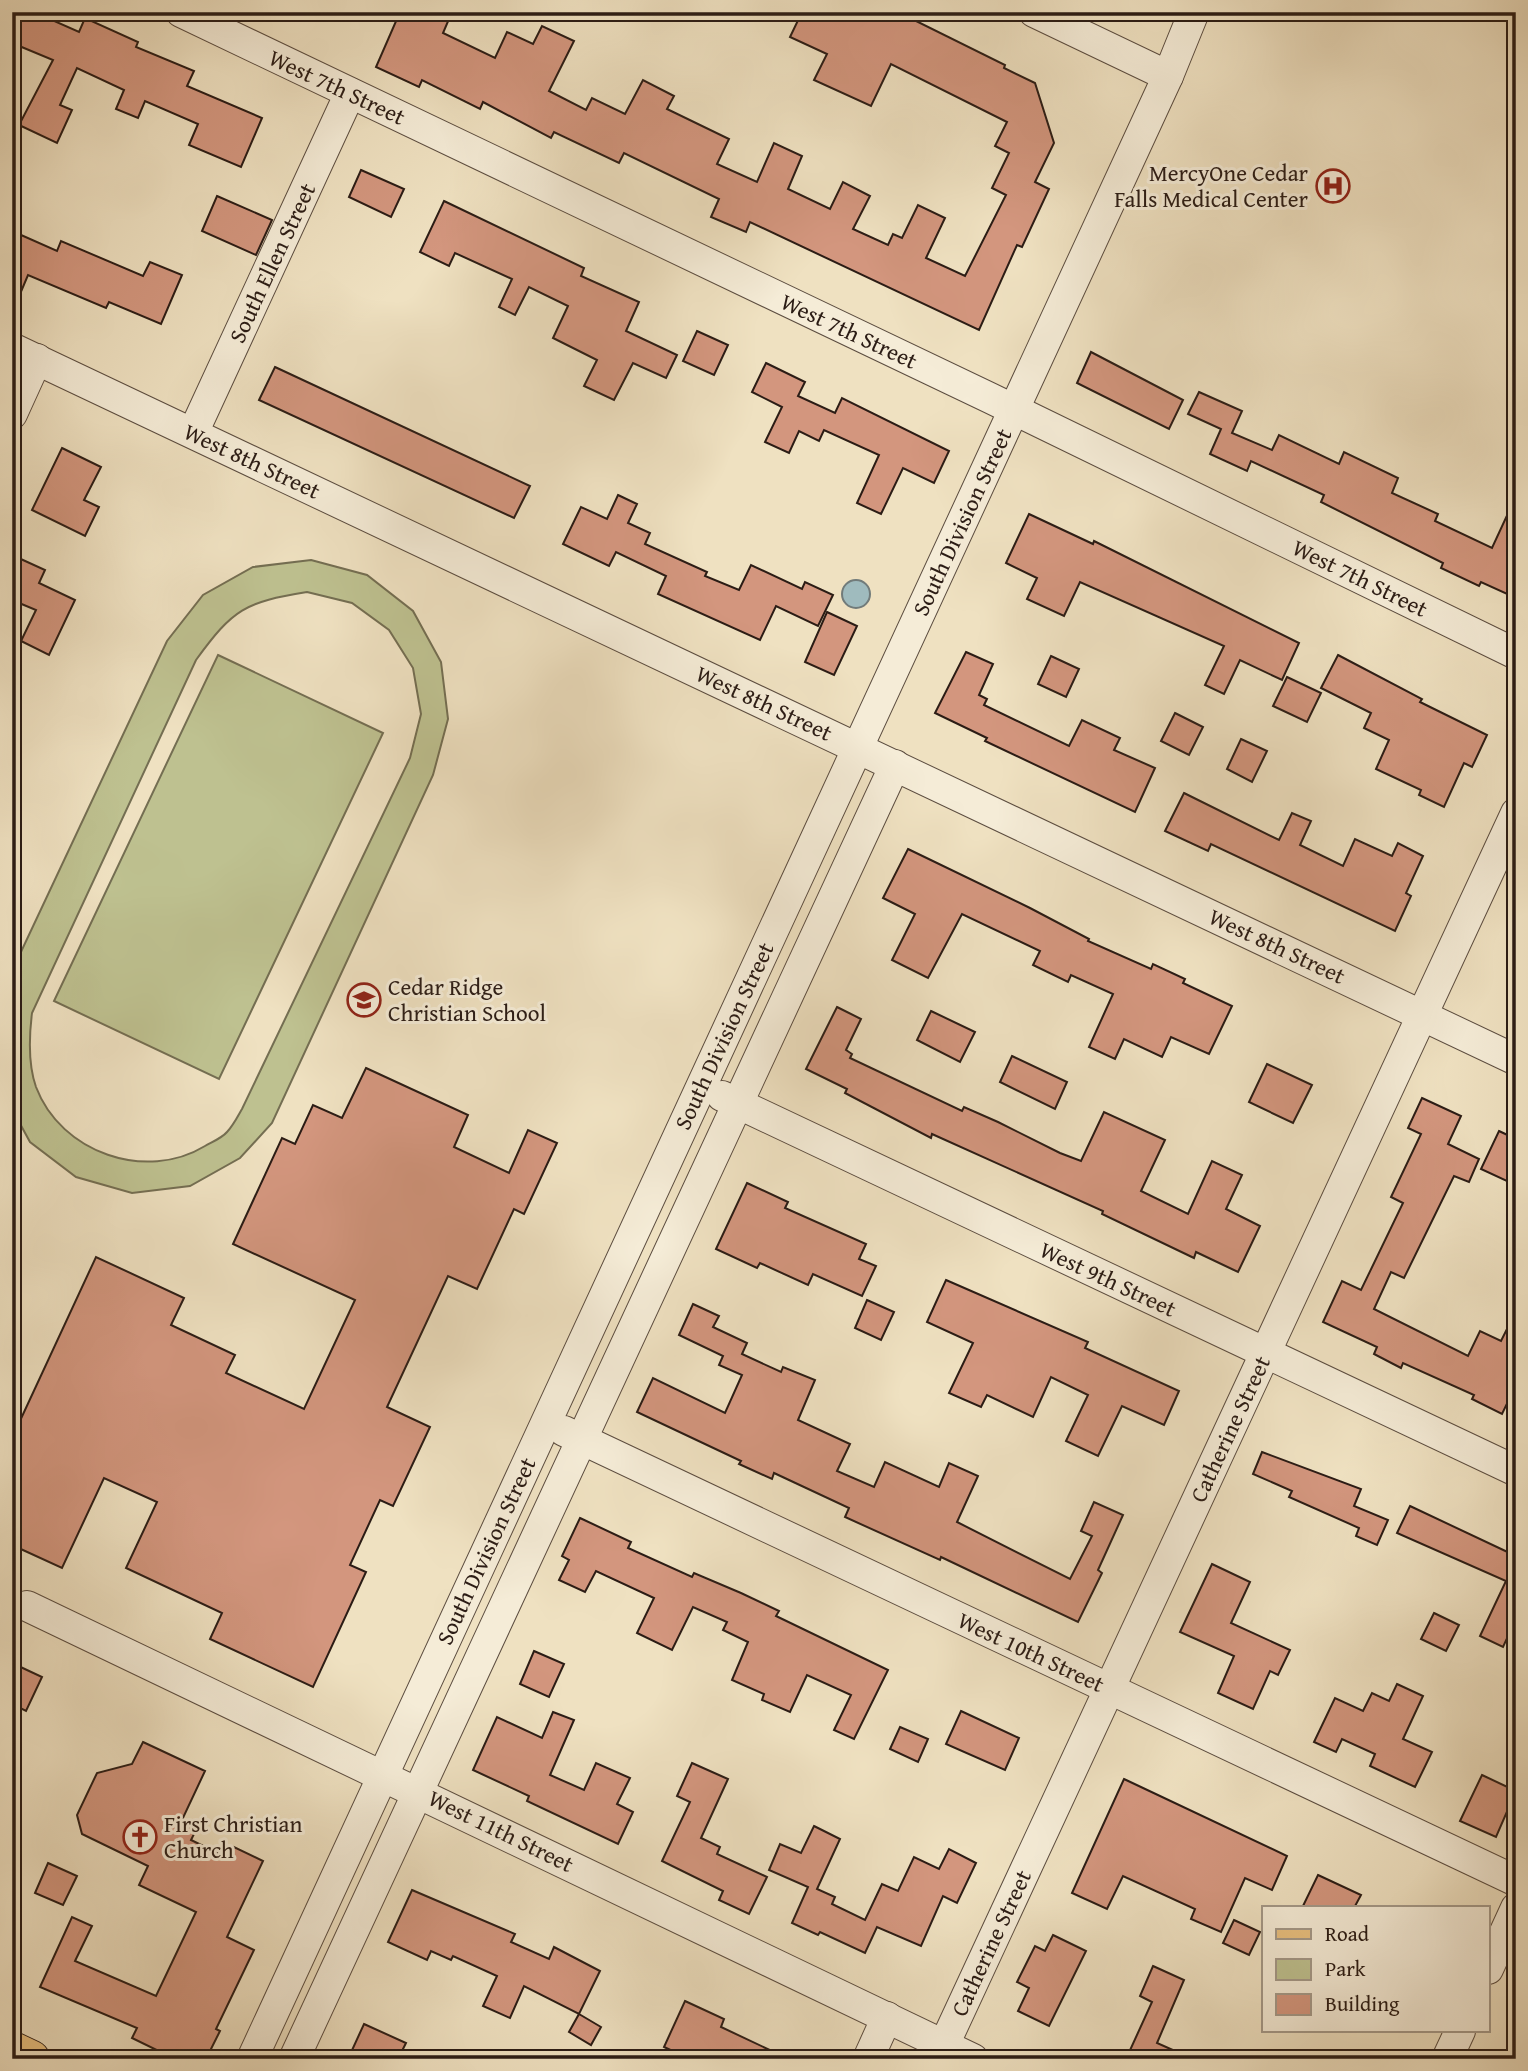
<svg xmlns="http://www.w3.org/2000/svg" width="1528" height="2071" font-family="'Gentium Book Plus',serif">
  <style>
    .green { fill: #bec190; stroke: #746e52; stroke-width: 2; fill-rule: evenodd }
    .water { fill: #9fbbbe; stroke: #717b7a; stroke-width: 2 }
    .building { fill: #d3967e; stroke: #2b1c15; stroke-width: 2 }
    .lines { fill: none; stroke-linecap: round; stroke-linejoin: round }
    .minor-casing { stroke: #5c4d40; stroke-width: 32 }
    .major-casing { stroke: #2b1c15; stroke-width: 39 }
    .minor { stroke: #f5ecd7; stroke-width: 30 }
    .major { stroke: #e8c080; stroke-width: 37 }
    .labels { text-anchor: middle; stroke-width: 6; stroke-linejoin: round; paint-order: stroke }
    .street-label { font-size: 23px; fill: #2b1c15; stroke: #f5ecd7 }
    .poi-label { font-size: 23px; fill: #2b1c15; stroke: #f5ecd7; text-anchor: start }
  </style>
  <rect width="100%" height="100%" fill="#efe1c1"/>
  <filter id="stains"><feTurbulence type="fractalNoise" baseFrequency=".00286" numOctaves="4"/><feColorMatrix values="0 0 0 0 .2 0 0 0 0 .09 0 0 0 0 .02 0 0 0 .5 -.17"/></filter>
  <radialGradient id="worn" r=".72"><stop offset=".6" stop-color="#630" stop-opacity="0"/><stop offset="1" stop-color="#630" stop-opacity=".3"/></radialGradient>
  <g class="green">
    <path d="M311 560 367 575 413 611 441 662 448 719 433 775 272 1123 240 1158 190 1186 132 1193 76 1177 30 1142 12 1109V971L167 641 203 595 253 567ZM307 592 352 603 389 630 413 668 421 714 410 758 242 1109C238 1116 233 1126 227 1132 222 1138 212 1142 205 1146 146 1182 61 1153 36 1087 28 1064 29 1037 32 1013L196 660C233 609 245 602 307 592Z"/>
    <path d="M218 655 383 733 219 1079 54 1001Z"/>
  </g>
  <circle class="water" cx="856" cy="594" r="14"/>
  <g class="building">
    <path d="M12 12H34L79 32 85 18 138 42 136 47 194 71 187 86 262 118 241 167 189 145 198 124 145 101 138 118 116 109 124 90 77 68 60 105 72 110 57 143 19 125 53 60 12 43Z"/>
    <path d="M400 12H452L443 33 495 58 507 32 533 44 542 26 574 41 549 91 586 110 592 98 625 114 643 80 674 96 667 109 729 139 717 164 757 182 774 143 802 156 788 189 830 209 843 182 870 196 853 229 888 245 893 234 902 238 918 205 945 218 926 258 965 276 1006 195 992 188 1009 153 995 146 1007 122 891 64 871 106 814 80 827 54 790 37 802 12H898L1005 65 1004 68 1035 83 1054 143 1035 182 1049 189 1022 247 1017 245 979 330 750 222 746 232 711 217 719 199 624 153 619 163 554 132 551 138 483 102 480 109 422 80 419 87 376 67Z"/>
    <path d="M361 170 404 189 391 217 349 197Z"/>
    <path d="M217 196 272 220 256 255 202 231Z"/>
    <path d="M444 201 584 268 581 276 639 302 626 331 677 355 666 378 633 363 614 400 584 386 597 360 553 338 568 306 529 287 515 315 499 307 512 279 455 253 449 266 420 252Z"/>
    <path d="M12 231 57 251 61 241 143 276 150 262 182 275 161 324 109 302 106 308 28 275 12 313Z"/>
    <path d="M697 331 728 345 714 375 683 361Z"/>
    <path d="M1091 352 1183 400 1169 429 1077 383Z"/>
    <path d="M766 363 805 382 798 396 835 413 842 398 949 451 934 483 903 468 881 514 857 503 879 455 824 430 819 441 799 431 789 453 765 442 782 407 752 392Z"/>
    <path d="M275 367 530 486 514 518 259 400Z"/>
    <path d="M1199 392 1242 411 1232 433 1272 450 1279 435 1339 464 1344 452 1398 478 1392 493 1438 514 1435 521 1492 548 1516 496V598L1481 582 1479 586 1441 568 1443 563 1321 502 1324 495 1251 461 1247 471 1210 454 1221 429 1188 414Z"/>
    <path d="M62 448 101 467 84 500 99 507 85 536 32 510Z"/>
    <path d="M618 495 637 504 628 523 650 533 645 544 707 572 705 576 739 590 751 565 802 589 805 582 833 595 818 626 776 606 760 640 658 594 666 576 616 552 609 566 563 544 581 507 607 519Z"/>
    <path d="M1029 514 1093 544 1094 541 1299 643 1282 680 1240 660 1224 694 1205 685 1224 646 1080 582 1064 616 1027 599 1037 578 1006 563Z"/>
    <path d="M12 555 45 570 39 583 75 600 49 655 21 641 36 610 12 600Z"/>
    <path d="M827 612 857 626 834 675 805 662Z"/>
    <path d="M966 652 993 664 979 695 987 699 984 705 1069 746 1082 720 1120 738 1114 750 1155 768 1135 812 985 741 987 738 935 713Z"/>
    <path d="M1338 655 1422 699 1420 702 1487 735 1472 767 1464 763 1444 807 1419 795 1421 790 1376 769 1389 740 1364 728 1371 713 1321 688Z"/>
    <path d="M1051 656 1079 669 1066 697 1038 684Z"/>
    <path d="M1287 677 1321 693 1307 722 1273 706Z"/>
    <path d="M1175 713 1203 727 1189 755 1161 741Z"/>
    <path d="M1241 739 1267 751 1252 782 1227 769Z"/>
    <path d="M1184 793 1279 840 1292 813 1311 821 1300 845 1343 866 1355 839 1392 856 1398 843 1423 856 1406 893 1411 896 1395 931 1211 844 1208 851 1165 831Z"/>
    <path d="M908 849 1030 908 1089 939 1088 941 1151 969 1153 964 1185 979 1183 983 1232 1006 1209 1054 1171 1037 1162 1057 1124 1039 1115 1059 1089 1047 1113 994 1071 975 1068 982 1033 965 1040 951 962 914 928 978 892 960 915 914 883 898Z"/>
    <path d="M837 1007 861 1019 846 1050 852 1054 850 1058 962 1111 964 1107 998 1122 1060 1153 1081 1161 1104 1112 1165 1140 1141 1191 1188 1214 1212 1161 1242 1175 1226 1209 1260 1226 1238 1272 1196 1252 1194 1258 1102 1214 1103 1211 932 1134 931 1138 845 1093 847 1089 806 1069Z"/>
    <path d="M931 1011 975 1032 960 1062 917 1040Z"/>
    <path d="M1012 1056 1067 1082 1055 1109 1000 1082Z"/>
    <path d="M1267 1064 1312 1085 1293 1123 1249 1102Z"/>
    <path d="M366 1068 468 1115 454 1147 509 1173 528 1130 557 1143 524 1214 514 1209 477 1289 448 1276 387 1407 430 1427 393 1506 380 1500 350 1565 366 1572 313 1687 210 1639 222 1613 126 1568 157 1502 104 1478 62 1568 12 1545V1438L96 1257 184 1298 171 1325 235 1355 226 1373 304 1409 355 1300 233 1244 282 1138 295 1144 313 1105 342 1118Z"/>
    <path d="M1422 1098 1461 1116 1448 1144 1479 1159 1469 1182 1454 1176 1404 1278 1391 1272 1374 1309 1468 1356 1480 1331 1501 1341 1516 1311V1385L1502 1414 1472 1399 1474 1395 1403 1363 1401 1368 1374 1354 1377 1347 1323 1322 1342 1281 1361 1290 1403 1203 1391 1197 1421 1134 1408 1128Z"/>
    <path d="M1499 1131 1516 1139V1167L1509 1182 1481 1169Z"/>
    <path d="M747 1183 788 1202 785 1208 866 1244 859 1259 876 1266 862 1296 813 1274 808 1285 760 1263 757 1268 716 1249Z"/>
    <path d="M946 1280 1088 1342 1085 1348 1179 1391 1164 1425 1122 1406 1098 1456 1066 1441 1088 1395 1051 1377 1033 1417 987 1395 981 1407 949 1393 973 1343 927 1322Z"/>
    <path d="M867 1300 894 1312 881 1340 855 1328Z"/>
    <path d="M693 1304 719 1316 713 1327 747 1343 742 1354 781 1372 783 1367 815 1380 798 1420 850 1444 837 1471 874 1487 885 1462 939 1487 949 1463 978 1476 957 1522 1070 1579 1092 1536 1081 1531 1094 1502 1123 1515 1098 1570 1102 1573 1078 1622 941 1557 940 1560 845 1517 849 1508 774 1473 772 1479 739 1464 741 1461 637 1412 653 1378 725 1413 742 1375 719 1365 723 1356 679 1335Z"/>
    <path d="M1262 1452 1361 1489 1354 1506 1388 1520 1377 1545 1356 1536 1359 1528 1289 1497 1292 1491 1253 1474Z"/>
    <path d="M1410 1506 1516 1556V1619L1503 1647 1480 1636 1506 1581 1397 1533Z"/>
    <path d="M580 1518 631 1542 628 1548 692 1577 694 1573 741 1593 779 1611 776 1616 888 1670 854 1739 834 1730 851 1695 807 1675 790 1712 762 1700 764 1694 732 1680 748 1642 723 1630 727 1622 693 1607 672 1650 637 1633 654 1598 596 1571 585 1592 559 1580 569 1560 562 1556Z"/>
    <path d="M1212 1564 1250 1582 1231 1623 1290 1650 1278 1675 1270 1671 1253 1709 1218 1693 1234 1656 1180 1632Z"/>
    <path d="M1434 1613 1459 1625 1446 1651 1421 1639Z"/>
    <path d="M534 1651 564 1664 549 1697 520 1684Z"/>
    <path d="M12 1663 42 1677 26 1711 12 1704Z"/>
    <path d="M1397 1684 1423 1696 1403 1739 1432 1752 1415 1787 1370 1766 1375 1754 1342 1739 1336 1752 1314 1742 1335 1698 1363 1711 1372 1693 1389 1701Z"/>
    <path d="M961 1711 1019 1738 1005 1770 946 1744Z"/>
    <path d="M553 1712 574 1720 550 1775 584 1790 596 1763 630 1778 617 1804 633 1812 618 1844 527 1801 529 1796 473 1770 497 1717 542 1738Z"/>
    <path d="M900 1727 928 1739 918 1762 890 1749Z"/>
    <path d="M143 1742 205 1771 181 1822 196 1830 191 1840 228 1858 234 1847 263 1861 227 1937 254 1950 216 2029 220 2031 206 2059H175L132 2038 137 2028 40 1987 72 1917 92 1926 75 1961 156 1996 196 1912 139 1885 148 1866 82 1834 77 1815 97 1773 132 1764Z"/>
    <path d="M692 1763 728 1779 701 1838 720 1847 717 1854 767 1877 749 1914 719 1900 723 1891 662 1861 690 1802 677 1796Z"/>
    <path d="M1482 1775 1516 1791 1496 1837 1460 1821Z"/>
    <path d="M1124 1779 1287 1856 1272 1890 1245 1878 1221 1932 1191 1919 1195 1909 1123 1876 1107 1909 1072 1893Z"/>
    <path d="M814 1826 840 1839 817 1889 835 1897 832 1904 865 1920 882 1884 898 1891 914 1857 939 1869 949 1849 976 1863 957 1903 943 1896 921 1946 877 1927 865 1953 820 1932 818 1935 792 1923 808 1887 769 1870 780 1844 801 1853Z"/>
    <path d="M48 1863 77 1876 63 1905 35 1893Z"/>
    <path d="M1318 1875 1361 1895 1354 1908H1302Z"/>
    <path d="M412 1890 515 1934 511 1942 549 1959 554 1947 600 1971 579 2014 524 1986 510 2018 483 2006 497 1976 453 1956 451 1960 431 1951 427 1960 388 1942Z"/>
    <path d="M1234 1920 1260 1932 1249 1955 1223 1943Z"/>
    <path d="M1053 1935 1086 1951 1049 2026 1018 2011 1029 1988 1017 1982 1035 1946 1045 1951Z"/>
    <path d="M1153 1966 1184 1980 1157 2043 1193 2059H1126L1152 2002 1140 1996Z"/>
    <path d="M685 2001 724 2019 721 2027 789 2059H690L664 2047Z"/>
    <path d="M579 2014 601 2027 591 2045 569 2032Z"/>
    <path d="M364 2024 406 2043 398 2059H348Z"/>
  </g>
  <g class="lines">
    <defs>
      <g id="minor">
        <path d="M181 12 990 398 1516 654"/>
        <path d="M1034 12 1168 76"/>
        <path d="M12 348 1516 1060"/>
        <path d="M12 414 37 359"/>
        <path d="M193 433 350 93"/>
        <path d="M722 1096 1516 1471"/>
        <path d="M564 1431 1516 1881"/>
        <path d="M27 1606 973 2059"/>
        <path d="M1488 1969 1516 1908"/>
        <path d="M944 2045 1516 813"/>
        <path d="M252 2059 1168 76 1194 12"/>
        <path d="M294 2059 895 765"/>
        <path d="M868 2059 887 2017"/>
        <path d="M1447 2059 1460 2031"/>
      </g>
      <path id="major" d="M12 2050 31 2059"/>
    </defs>
    <use href="#minor" class="minor-casing"/>
    <use href="#major" class="major-casing"/>
    <use href="#minor" class="minor"/>
    <use href="#major" class="major"/>
  </g>
  <defs>
    <symbol id="hospital-ring" viewBox="-11 -11 22 22"><circle r="9.5" fill="#f5ecd7" stroke="#8f2418" stroke-width="1.5"/><path d="M-5-5h3v3.5h4V-5h3V5h-3V1.5h-4V5h-3Z" fill="#8f2418"/></symbol>
    <symbol id="school-ring" viewBox="-11 -11 22 22"><circle r="9.5" fill="#f5ecd7" stroke="#8f2418" stroke-width="1.5"/><path d="M0-5L7-2L0 1L-7-2ZM-4 1L0 2.5L4 1V4Q0 6-4 4Z" fill="#8f2418"/></symbol>
    <symbol id="church-ring" viewBox="-11 -11 22 22"><circle r="9.5" fill="#f5ecd7" stroke="#8f2418" stroke-width="1.5"/><path d="M-1.2-6h2.4v3.5h3.3v2.4h-3.3V6h-2.4V-.1h-3.3v-2.4h3.3Z" fill="#8f2418"/></symbol>
  </defs>
  <g fill-rule="evenodd">
    <use href="#hospital-ring" x="1314" y="167" width="38" height="38"/>
    <use href="#school-ring" x="345" y="981" width="38" height="38"/>
    <use href="#church-ring" x="121" y="1818" width="38" height="38"/>
  </g>
  <g class="labels">
    <g class="street-label">
      <text transform="translate(337 87) rotate(25)" y="8">West 7th Street</text>
      <text transform="translate(272 263) rotate(-65)" y="8">South Ellen Street</text>
      <text transform="translate(849 331) rotate(25)" y="8">West 7th Street</text>
      <text transform="translate(252 461) rotate(25)" y="8">West 8th Street</text>
      <text transform="translate(962 522) rotate(-65)" y="8">South Division Street</text>
      <text transform="translate(1360 578) rotate(26)" y="8">West 7th Street</text>
      <text transform="translate(764 703) rotate(25)" y="8">West 8th Street</text>
      <text transform="translate(1277 946) rotate(25)" y="8">West 8th Street</text>
      <text transform="translate(724 1036) rotate(-65)" y="8">South Division Street</text>
      <text transform="translate(1108 1279) rotate(25)" y="8">West 9th Street</text>
      <text transform="translate(1230 1429) rotate(-65)" y="8">Catherine Street</text>
      <text transform="translate(486 1551) rotate(-65)" y="8">South Division Street</text>
      <text transform="translate(1031 1652) rotate(25)" y="8">West 10th Street</text>
      <text transform="translate(501 1831) rotate(26)" y="8">West 11th Street</text>
      <text transform="translate(991 1943) rotate(-65)" y="8">Catherine Street</text>
    </g>
    <g class="poi-label">
      <text x="1308" y="181" text-anchor="end">MercyOne Cedar<tspan x="1308" dy="26">Falls Medical Center</tspan></text>
      <text x="388" y="995">Cedar Ridge<tspan x="388" dy="26">Christian School</tspan></text>
      <text x="164" y="1832">First Christian<tspan x="164" dy="26">Church</tspan></text>
    </g>
  </g>
  <rect width="1528" height="2071" fill="none" stroke="#efe1c1" stroke-width="42"/>
  <rect x="14" y="14" width="1500" height="2043" fill="none" stroke="#2b1c15" stroke-width="3.5"/>
  <rect x="21" y="21" width="1486" height="2029" fill="none" stroke="#2b1c15" stroke-width="2"/>
  <rect x="1262" y="1906" width="228" height="126" fill="#f5ecd7" stroke="#a49989" stroke-width="2"/>
  <rect x="1276" y="1929" width="35" height="10" fill="#e8c080" stroke="#a49989" stroke-width="2"/>
  <text x="1325" y="1941" font-size="21" fill="#2b1c15">Road</text>
  <rect x="1276" y="1959" width="35" height="21" fill="#bec190" stroke="#a49989" stroke-width="2"/>
  <text x="1325" y="1976" font-size="21" fill="#2b1c15">Park</text>
  <rect x="1276" y="1994" width="35" height="21" fill="#d3967e" stroke="#a49989" stroke-width="2"/>
  <text x="1325" y="2011" font-size="21" fill="#2b1c15">Building</text>
  <rect width="100%" height="100%" filter="url(#stains)"/>
  <rect width="100%" height="100%" fill="url(#worn)"/>
</svg>
